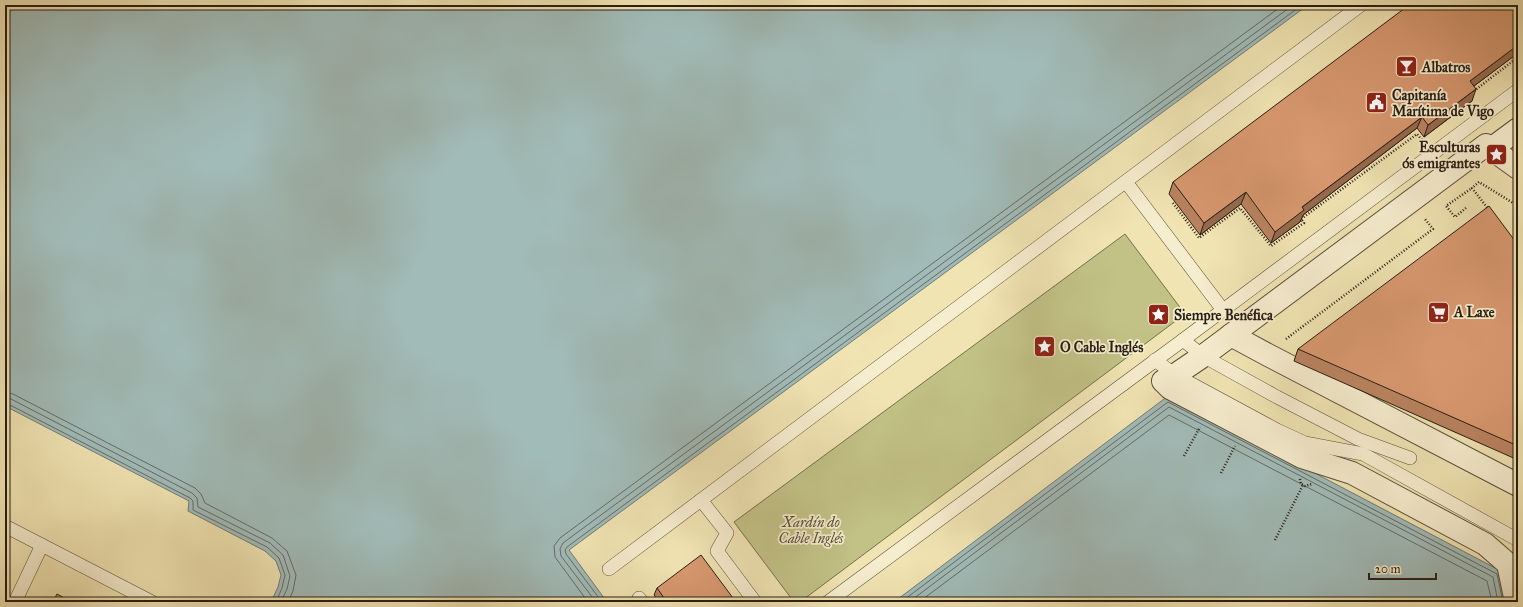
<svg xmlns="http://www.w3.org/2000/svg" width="1523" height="607" font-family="'IM FELL Great Primer',serif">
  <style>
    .green { fill: #c2c287; stroke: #75704d }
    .water { fill: #a1bbb8; stroke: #717c76 }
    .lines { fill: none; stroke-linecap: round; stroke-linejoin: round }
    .shore { stroke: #646c66; stroke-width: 1 }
    .lane-casing { stroke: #5a503b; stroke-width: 14 }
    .street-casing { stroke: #5a503b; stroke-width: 24 }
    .path { stroke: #281e13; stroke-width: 2.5; stroke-dasharray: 1 2; stroke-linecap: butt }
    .lane { stroke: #f6edce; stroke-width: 13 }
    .street { stroke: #f6edce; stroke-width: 22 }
    .wall { fill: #ba8360; stroke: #281e13 }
    .shaded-wall { fill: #976a4e; stroke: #281e13 }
    .building { fill: #d89870; stroke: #281e13 }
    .labels { text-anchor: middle; stroke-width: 3.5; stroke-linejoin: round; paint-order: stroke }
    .poi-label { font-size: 14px; font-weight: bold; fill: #281e13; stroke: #f6edce; text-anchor: start }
    .park-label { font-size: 14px; font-style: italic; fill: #564f36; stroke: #f6edce }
  </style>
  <rect width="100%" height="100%" fill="#f1e4b3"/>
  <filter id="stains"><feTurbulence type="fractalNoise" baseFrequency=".005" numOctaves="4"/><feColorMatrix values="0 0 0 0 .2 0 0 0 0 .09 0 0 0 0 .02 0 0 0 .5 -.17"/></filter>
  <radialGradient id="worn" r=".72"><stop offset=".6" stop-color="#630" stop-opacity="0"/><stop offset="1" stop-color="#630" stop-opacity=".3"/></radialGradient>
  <path class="green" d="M1125 234 1185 314 800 602H794L734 522Z"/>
  <g class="water">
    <path d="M5 5H1308L569 550 607 602H271L278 587 281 575 276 561 265 551 188 511 189 501 5 406Z"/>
    <path d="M1168 396 1501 571 1507 602H894Z"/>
  </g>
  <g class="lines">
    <g class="shore">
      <path d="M5 392 13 394 195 488 201 494 205 503 272 538 287 551 296 575 293 591 288 602"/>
      <path d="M5 398 11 399 192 493 197 498 198 507 270 543 283 555 290 576 287 589 281 602"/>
      <path d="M5 403 8 404 190 498 193 501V510L267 547 279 558 285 575 282 588 276 602"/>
      <path d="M588 602 555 557 554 546 560 538 1283 5"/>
      <path d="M596 602 561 556 560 549 563 543 1293 5"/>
      <path d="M602 602 566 554 565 550 567 547 1302 5"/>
      <path d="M901 602 1168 402 1497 574 1503 602"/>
      <path d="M909 602 1169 407 1493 577 1498 602"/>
      <path d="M919 602 1169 415 1487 581 1492 602"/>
    </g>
    <defs>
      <g id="lane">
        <path d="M1126 182 1223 310"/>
        <path d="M1183 340 1203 356 1277 397 1358 439 1410 458"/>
        <path d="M1155 360 1175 375 1277 430 1305 443 1363 454 1518 540"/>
        <path d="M701 500 727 533 717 551 755 602"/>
        <path d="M5 526 152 602"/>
        <path d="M609 569 1361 5"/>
        <path d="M639 598 642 602"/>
        <path d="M15 602 42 545"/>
        <path d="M828 602 1183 340 1518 90"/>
      </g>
      <g id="street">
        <path d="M1491 149 1518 129"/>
        <path d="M1231 335 1268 355 1518 485"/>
        <path d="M1516 602 1508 564 1485 544 1352 473 1302 457 1170 388 1163 381 1175 375 1203 356 1486 145 1518 168"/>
      </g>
    </defs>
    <use href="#lane" class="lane-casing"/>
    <use href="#street" class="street-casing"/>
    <g class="path">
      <path d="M1474 91 1518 57"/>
      <path d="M1173 203 1199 238 1240 208 1271 246 1304 223 1301 219 1417 134 1422 140"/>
      <path d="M1466 208 1455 217 1446 206 1472 188"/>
      <path d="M1489 210 1472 188 1479 182 1518 206"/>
      <path d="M1286 339 1433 229 1425 219"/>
      <path d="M1184 456 1200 427"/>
      <path d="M1221 473 1235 446"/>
      <path d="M1300 479 1301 484 1305 486 1312 484"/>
      <path d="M1275 540 1303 485"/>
    </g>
    <use href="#lane" class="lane"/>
    <use href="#street" class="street"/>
  </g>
  <g class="wall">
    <path d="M1518 5V53L1474 86 1472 101 1424 137 1417 128 1303 215 1300 222 1271 243 1241 204 1200 235 1169 194 1173 182Z"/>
    <path d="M1518 245V460L1294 361 1298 349Z"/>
    <path d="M657 588 736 602H660L654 595Z"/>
  </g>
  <g class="shaded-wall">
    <path d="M1518 45V53L1466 92 1470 81Z"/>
    <path d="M1476 89 1472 101 1424 137 1428 125Z"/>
    <path d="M1422 117 1417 128 1303 215 1300 222 1271 243 1275 232 1302 207Z"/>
    <path d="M1246 192 1241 204 1200 235 1204 223Z"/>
  </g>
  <g class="building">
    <path d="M1409 5H1518V45L1470 81 1476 89 1428 125 1422 117 1302 207 1304 210 1275 232 1246 192 1204 223 1173 182Z"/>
    <path d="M1489 206 1518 245V446L1298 349Z"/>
    <path d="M701 555 736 602H667L657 588Z"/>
    <path d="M57 594 72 602H53Z"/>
  </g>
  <defs>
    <symbol id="bar-square" viewBox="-11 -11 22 22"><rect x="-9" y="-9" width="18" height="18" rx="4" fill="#8f2418" stroke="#f6edce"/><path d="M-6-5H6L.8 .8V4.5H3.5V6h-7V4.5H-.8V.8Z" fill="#fff"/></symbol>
    <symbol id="civic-square" viewBox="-11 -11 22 22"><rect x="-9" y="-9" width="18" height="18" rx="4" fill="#8f2418" stroke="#f6edce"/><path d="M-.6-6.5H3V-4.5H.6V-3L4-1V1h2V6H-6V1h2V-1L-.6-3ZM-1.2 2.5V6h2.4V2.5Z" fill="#fff"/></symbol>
    <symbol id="sight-square" viewBox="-11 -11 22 22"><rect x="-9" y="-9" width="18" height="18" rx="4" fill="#8f2418" stroke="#f6edce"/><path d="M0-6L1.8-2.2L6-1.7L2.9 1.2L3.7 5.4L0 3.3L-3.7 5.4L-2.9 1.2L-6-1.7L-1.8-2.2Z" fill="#fff"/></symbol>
    <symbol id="supermarket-square" viewBox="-11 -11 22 22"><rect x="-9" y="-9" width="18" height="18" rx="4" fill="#8f2418" stroke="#f6edce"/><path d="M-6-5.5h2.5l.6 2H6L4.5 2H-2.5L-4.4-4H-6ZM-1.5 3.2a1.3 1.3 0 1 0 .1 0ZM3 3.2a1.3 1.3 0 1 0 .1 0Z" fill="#fff"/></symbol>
  </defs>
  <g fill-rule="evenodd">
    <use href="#bar-square" x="1394" y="54" width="25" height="25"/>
    <use href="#civic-square" x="1364" y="90" width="25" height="25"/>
    <use href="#sight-square" x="1484" y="142" width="25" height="25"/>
    <use href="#supermarket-square" x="1426" y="300" width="25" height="25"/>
    <use href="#sight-square" x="1146" y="302" width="25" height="25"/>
    <use href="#sight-square" x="1032" y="334" width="25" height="25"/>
  </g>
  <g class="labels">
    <g class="poi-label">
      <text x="1422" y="72">Albatros</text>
      <text x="1392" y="100">Capitanía<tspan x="1392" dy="16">Marítima de Vigo</tspan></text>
      <text x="1480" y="152" text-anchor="end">Esculturas<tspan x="1480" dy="16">ós emigrantes</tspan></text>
      <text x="1454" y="317">A Laxe</text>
      <text x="1174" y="320">Siempre Benéfica</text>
      <text x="1060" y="352">O Cable Inglés</text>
    </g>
    <g class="park-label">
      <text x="811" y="527">Xardín do<tspan x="811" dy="16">Cable Inglés</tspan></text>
    </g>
  </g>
  <rect width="1523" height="607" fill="none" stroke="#f1e4b3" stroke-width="20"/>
  <rect x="6" y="6" width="1511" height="595" fill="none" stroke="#281e13" stroke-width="2"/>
  <rect x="10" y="10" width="1503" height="587" fill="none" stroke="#281e13"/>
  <path d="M1369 573v6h67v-6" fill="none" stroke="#281e13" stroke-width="2"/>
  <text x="1375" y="573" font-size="12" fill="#281e13" stroke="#f6edce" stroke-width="3" paint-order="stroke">20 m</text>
  <rect width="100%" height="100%" filter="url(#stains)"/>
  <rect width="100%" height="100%" fill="url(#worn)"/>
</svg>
